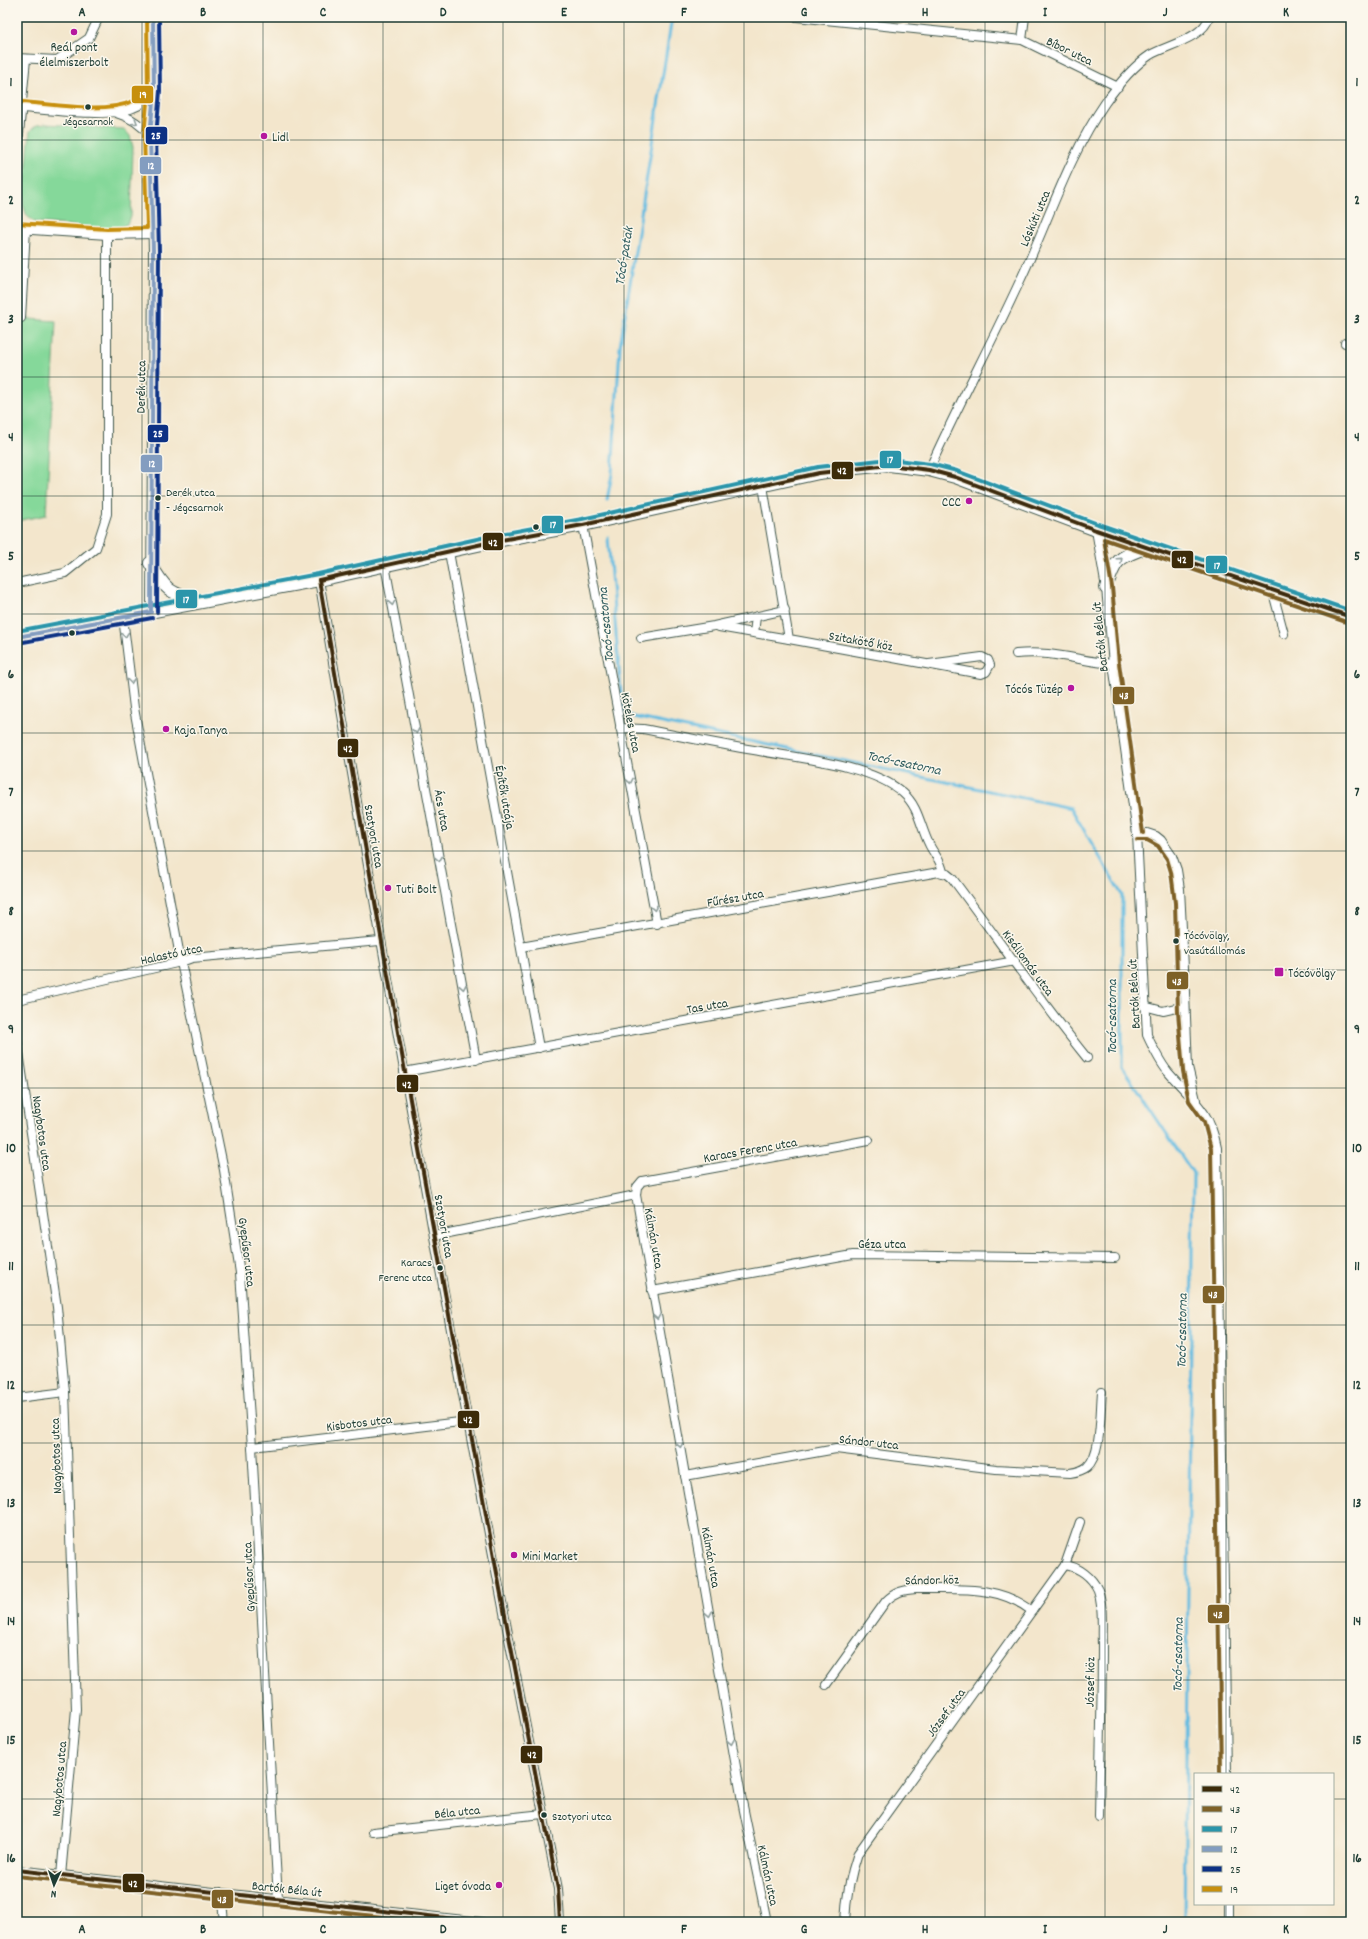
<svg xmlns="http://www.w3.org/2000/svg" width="1368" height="1939" font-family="Dekko,sans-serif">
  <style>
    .green { fill: #85d89a; stroke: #528a67 }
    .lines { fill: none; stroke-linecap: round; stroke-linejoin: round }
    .stream { stroke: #64bce1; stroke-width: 3 }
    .street-casing { stroke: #3f564b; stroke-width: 10 }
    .secondary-casing { stroke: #3f564b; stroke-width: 14 }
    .street { stroke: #fff; stroke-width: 8 }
    .secondary { stroke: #fff; stroke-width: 12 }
    .bus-1-casing { stroke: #fbf7ec; stroke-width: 7 }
    .bus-2-casing { stroke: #fbf7ec; stroke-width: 7 }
    .bus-3-casing { stroke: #fbf7ec; stroke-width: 7 }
    .bus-4-casing { stroke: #fbf7ec; stroke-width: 7 }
    .bus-5-casing { stroke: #fbf7ec; stroke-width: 7 }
    .bus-6-casing { stroke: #fbf7ec; stroke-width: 7 }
    .bus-1 { stroke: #3c2b09; stroke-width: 4 }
    .bus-2 { stroke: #7e6127; stroke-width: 4 }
    .bus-3 { stroke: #2b95aa; stroke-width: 4 }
    .bus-4 { stroke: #839dc0; stroke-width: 4 }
    .bus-5 { stroke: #0d3184; stroke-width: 4 }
    .bus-6 { stroke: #c78f0d; stroke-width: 4 }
    .oneway { stroke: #8f9e9a }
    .grid { fill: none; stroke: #1f3d34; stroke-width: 1; stroke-opacity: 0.55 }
    .poi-dot { fill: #b5179e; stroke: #fbf7ec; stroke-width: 1.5 }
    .bus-dot { fill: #1f3d34; stroke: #fbf7ec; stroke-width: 1.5 }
    .labels { text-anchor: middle; stroke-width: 3; stroke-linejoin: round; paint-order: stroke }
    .bus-label { font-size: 12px; fill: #1f3d34; stroke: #fbf7ec; text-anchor: start }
    .poi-label { font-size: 13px; fill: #1f3d34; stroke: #fbf7ec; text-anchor: start }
    .street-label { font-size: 13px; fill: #1f3d34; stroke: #fbf7ec }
    .water-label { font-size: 14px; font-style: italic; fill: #305d5f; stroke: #fbf7ec }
    .line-badge { stroke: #fbf7ec; stroke-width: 1.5 }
    .badge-label { font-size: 11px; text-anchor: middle; font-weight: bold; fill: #fff }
    .neatline { fill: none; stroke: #1f3d34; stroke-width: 1.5 }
    .grid-label { font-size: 13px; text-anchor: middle; font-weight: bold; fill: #1f3d34 }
  </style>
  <rect width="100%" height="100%" fill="#fbf7ec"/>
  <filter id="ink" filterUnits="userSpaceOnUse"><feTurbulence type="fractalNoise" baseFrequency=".025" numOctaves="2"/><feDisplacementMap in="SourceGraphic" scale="8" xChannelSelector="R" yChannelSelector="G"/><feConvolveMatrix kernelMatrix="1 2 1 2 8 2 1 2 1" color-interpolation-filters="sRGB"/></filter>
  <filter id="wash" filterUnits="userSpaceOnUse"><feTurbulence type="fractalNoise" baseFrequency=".012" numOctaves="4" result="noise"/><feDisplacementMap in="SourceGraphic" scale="16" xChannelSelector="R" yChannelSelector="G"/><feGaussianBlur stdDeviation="0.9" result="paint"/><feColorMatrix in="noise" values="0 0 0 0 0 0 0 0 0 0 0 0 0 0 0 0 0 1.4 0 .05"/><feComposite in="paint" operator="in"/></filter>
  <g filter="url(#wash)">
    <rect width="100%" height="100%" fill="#f3e6cc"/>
    <g class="green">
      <path d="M46 124 124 129 130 136 133 147 131 217 127 224 115 230 34 222 27 216 23 205 30 131 37 125Z"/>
      <path d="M17 318 56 321 46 515 17 521Z"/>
    </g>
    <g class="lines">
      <g class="stream">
        <path d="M607 500 612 474 620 347 672 17"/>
        <path d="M608 538 622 705 626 713 634 717 1071 808 1122 895V1067L1193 1173 1184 1922"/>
      </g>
    </g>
  </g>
  <g filter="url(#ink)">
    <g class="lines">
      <defs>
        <g id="street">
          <path d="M796 17 1022 40 1118 87"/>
          <path d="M1022 40 1025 17"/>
          <path d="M17 58 57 60 89 38 99 17"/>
          <path d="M22 108C50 110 109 118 133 108 142 105 148 98 154 91"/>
          <path d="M116 113C130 117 141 124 150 136"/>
          <path d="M17 155 26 59"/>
          <path d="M17 229 107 235 153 234"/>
          <path d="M21 318 26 229"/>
          <path d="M1345 343 1351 344"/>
          <path d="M929 470C957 407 990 346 1019 283 1048 223 1067 158 1105 103 1117 86 1132 67 1150 55 1167 45 1204 38 1209 17"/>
          <path d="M763 486 789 639 981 674 986 672 990 665 988 660 982 657 929 664"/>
          <path d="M583 525 657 924"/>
          <path d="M1096 530 1106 588 1113 664 1137 834 1147 1035C1153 1048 1159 1061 1168 1072 1193 1101 1209 1108 1217 1148L1227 1774"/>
          <path d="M449 552 539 1048"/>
          <path d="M385 565 476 1060"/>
          <path d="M319 580C393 1017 471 1454 558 1889L560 1922"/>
          <path d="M17 583 65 573 96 548 107 514V235"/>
          <path d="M1272 589 1284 634"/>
          <path d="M151 612 153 251 150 136 154 91 153 17"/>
          <path d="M123 617 134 708 181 962 224 1170 240 1273 252 1447 278 1899"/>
          <path d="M719 627 789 639"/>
          <path d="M754 633 756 617"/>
          <path d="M641 638 714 626 785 610"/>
          <path d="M1016 654C1051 650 1079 661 1113 664"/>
          <path d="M620 728 643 729C680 736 717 744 754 750 796 758 871 764 903 793 919 807 920 826 929 844 934 855 942 861 943 873"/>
          <path d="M1137 834 1147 833 1156 836 1161 840 1172 856 1177 870 1180 889 1184 968 1188 1067 1196 1100"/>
          <path d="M521 947 939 872 947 874 952 878C997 938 1040 1000 1087 1058"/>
          <path d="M17 1000 181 962 192 958 380 941"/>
          <path d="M1144 1006 1163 1011 1185 1006"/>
          <path d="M17 1039 57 1307 65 1392 76 1709 61 1876"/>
          <path d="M404 1072 1015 961"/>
          <path d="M434 1236 636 1195"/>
          <path d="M652 1291 853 1255 1115 1258"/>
          <path d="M17 1398 65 1392"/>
          <path d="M252 1447 468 1421"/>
          <path d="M685 1476 836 1449 996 1469 1070 1473C1077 1472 1082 1471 1087 1467 1102 1454 1100 1411 1102 1392"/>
          <path d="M1065 1565C1079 1567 1092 1577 1098 1590 1104 1606 1101 1628 1102 1645 1102 1702 1100 1759 1099 1817"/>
          <path d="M826 1685 886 1601C895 1592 903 1590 916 1589 958 1590 997 1584 1032 1611"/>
          <path d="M373 1832 543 1814"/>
          <path d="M17 1870 482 1922"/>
          <path d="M221 1892 224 1922"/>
          <path d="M1229 1904V1922"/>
          <path d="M767 1922 742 1801 636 1195 637 1187 642 1181 869 1140"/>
          <path d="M845 1922C846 1898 850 1876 858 1853L1065 1565 1080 1522"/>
        </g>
        <g id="secondary">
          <path d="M150 563C165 590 169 592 197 602"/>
          <path d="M1106 588C1116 558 1118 558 1147 547"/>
          <path d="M17 637 319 580 496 541 583 525 819 473 856 468 889 465 929 470 955 477 1096 530 1351 617"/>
        </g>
      </defs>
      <use href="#street" class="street-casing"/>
      <use href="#secondary" class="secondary-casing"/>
      <use href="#street" class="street"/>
      <use href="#secondary" class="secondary"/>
      <defs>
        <g id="bus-1">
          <path d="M319 580C394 1017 472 1454 558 1889L560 1922"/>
          <path d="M319 580 496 541 583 525 819 473 889 465 929 470 955 477 1096 530 1351 617"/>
          <path d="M17 1870 482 1922"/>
        </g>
        <g id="bus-2">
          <path d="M1143 833 1119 663 1112 587 1104 539 1349 623"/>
          <path d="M1138 840H1147L1158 846 1167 859 1171 872 1175 903 1178 1012 1183 1071 1189 1101 1204 1122 1211 1149 1221 1774"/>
          <path d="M17 1876 428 1922"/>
        </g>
        <path id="bus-3" d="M17 631 318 574 495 535 582 519 818 467 889 459 930 464 957 471 1098 524 1351 611"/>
        <g id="bus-4">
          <path d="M151 612 153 251 150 136 154 91 153 17"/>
          <path d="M17 637 151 612"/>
        </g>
        <g id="bus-5">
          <path d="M157 612 159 251 156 136 160 91 159 17"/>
          <path d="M18 643 152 618"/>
        </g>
        <g id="bus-6">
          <path d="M17 105 22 102C52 104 105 114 133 101 140 98 145 93 149 87"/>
          <path d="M17 223 107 229 147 228 144 136 148 91 147 17"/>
        </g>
      </defs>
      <use href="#bus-1" class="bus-1-casing"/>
      <use href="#bus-2" class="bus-2-casing"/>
      <use href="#bus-3" class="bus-3-casing"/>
      <use href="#bus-4" class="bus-4-casing"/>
      <use href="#bus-5" class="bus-5-casing"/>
      <use href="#bus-6" class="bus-6-casing"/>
      <use href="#bus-1" class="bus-1"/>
      <use href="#bus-2" class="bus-2"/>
      <use href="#bus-3" class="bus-3"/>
      <use href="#bus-4" class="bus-4"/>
      <use href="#bus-5" class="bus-5"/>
      <use href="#bus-6" class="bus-6"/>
    </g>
    <defs><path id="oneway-chevron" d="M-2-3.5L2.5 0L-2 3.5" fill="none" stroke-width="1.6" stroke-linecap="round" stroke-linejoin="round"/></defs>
    <g class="oneway">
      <use href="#oneway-chevron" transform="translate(135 122) rotate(32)"/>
      <use href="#oneway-chevron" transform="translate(1120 560) rotate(-42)"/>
      <use href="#oneway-chevron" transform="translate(392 603) rotate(80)"/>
      <use href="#oneway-chevron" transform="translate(125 635) rotate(83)"/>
      <use href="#oneway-chevron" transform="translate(131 681) rotate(83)"/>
      <use href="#oneway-chevron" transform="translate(416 731) rotate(80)"/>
      <use href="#oneway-chevron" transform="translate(630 781) rotate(79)"/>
      <use href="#oneway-chevron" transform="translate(439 859) rotate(80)"/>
      <use href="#oneway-chevron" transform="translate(654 908) rotate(79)"/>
      <use href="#oneway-chevron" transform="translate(463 987) rotate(80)"/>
      <use href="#oneway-chevron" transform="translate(657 1317) rotate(80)"/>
      <use href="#oneway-chevron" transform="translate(680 1445) rotate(80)"/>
      <use href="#oneway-chevron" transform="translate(709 1614) rotate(80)"/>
      <use href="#oneway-chevron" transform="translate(731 1742) rotate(80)"/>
    </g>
  </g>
  <path class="grid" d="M142 17V1922M263 17V1922M383 17V1922M503 17V1922M624 17V1922M744 17V1922M865 17V1922M985 17V1922M1105 17V1922M1226 17V1774M17 140H1351M17 259H1351M17 377H1351M17 496H1351M17 614H1351M17 733H1351M17 851H1351M17 970H1351M17 1088H1351M17 1206H1351M17 1325H1351M17 1443H1351M17 1562H1351M17 1680H1351M17 1799H1195M1333 1799H1351M1226 1904V1922"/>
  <g class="poi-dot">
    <circle cx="74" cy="32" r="4"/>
    <circle cx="264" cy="136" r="4"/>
    <circle cx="969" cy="501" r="4"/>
    <circle cx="1071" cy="688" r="4"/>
    <circle cx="166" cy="729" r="4"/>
    <circle cx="388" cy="888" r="4"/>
    <rect x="1274" y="967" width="10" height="10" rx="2"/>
    <circle cx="514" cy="1555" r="4"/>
    <circle cx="499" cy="1885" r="4"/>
  </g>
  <g class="bus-dot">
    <circle cx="88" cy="107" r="3.5"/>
    <circle cx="158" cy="498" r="3.5"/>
    <circle cx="536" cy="527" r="3.5"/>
    <circle cx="72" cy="633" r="3.5"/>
    <circle cx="1176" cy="941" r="3.5"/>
    <circle cx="440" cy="1268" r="3.5"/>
    <circle cx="544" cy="1815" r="3.5"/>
  </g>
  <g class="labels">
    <g class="bus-label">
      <text x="88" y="125" text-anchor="middle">Jégcsarnok</text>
      <text x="166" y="496">Derék utca<tspan x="166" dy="15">- Jégcsarnok</tspan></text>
      <text x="1184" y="939">Tócóvölgy,<tspan x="1184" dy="15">vasútállomás</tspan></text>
      <text x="432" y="1266" text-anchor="end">Karacs<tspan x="432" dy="15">Ferenc utca</tspan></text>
      <text x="552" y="1820">Szotyori utca</text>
    </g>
    <g class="poi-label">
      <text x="74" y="51" text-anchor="middle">Reál pont<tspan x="74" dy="15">élelmiszerbolt</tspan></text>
      <text x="272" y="141">Lidl</text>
      <text x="961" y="506" text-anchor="end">CCC</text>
      <text x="1063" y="693" text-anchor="end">Tócós Tüzép</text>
      <text x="174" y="734">Kaja Tanya</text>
      <text x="396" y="893">Tuti Bolt</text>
      <text x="1288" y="977">Tócóvölgy</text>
      <text x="522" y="1560">Mini Market</text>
      <text x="491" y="1890" text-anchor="end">Liget óvoda</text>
    </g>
    <g class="street-label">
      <text transform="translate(1070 50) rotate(26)" y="5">Bíbor utca</text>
      <text transform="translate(1034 218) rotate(-67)" y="5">Lóskúti utca</text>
      <text transform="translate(140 387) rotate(-89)" y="5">Derék utca</text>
      <text transform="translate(1099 637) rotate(-96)" y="5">Bartók Béla út</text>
      <text transform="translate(861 640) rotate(10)" y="5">Szitakötő köz</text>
      <text transform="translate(632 722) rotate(79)" y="5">Köteles utca</text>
      <text transform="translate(506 797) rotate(80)" y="5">Építők utcája</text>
      <text transform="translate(443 810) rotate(80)" y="5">Ács utca</text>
      <text transform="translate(375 836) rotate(80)" y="5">Szotyori utca</text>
      <text transform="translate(735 897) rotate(-10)" y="5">Fűrész utca</text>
      <text transform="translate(171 953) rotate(-12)" y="5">Halastó utca</text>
      <text transform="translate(1029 962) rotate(54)" y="5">Kisállomás utca</text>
      <text transform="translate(1133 994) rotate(-93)" y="5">Bartók Béla út</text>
      <text transform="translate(707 1005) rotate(-10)" y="5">Tas utca</text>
      <text transform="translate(43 1133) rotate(82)" y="5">Nagybotos utca</text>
      <text transform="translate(750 1149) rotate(-10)" y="5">Karacs Ferenc utca</text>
      <text transform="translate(445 1226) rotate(80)" y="5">Szotyori utca</text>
      <text transform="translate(655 1238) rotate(80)" y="5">Kálmán utca</text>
      <text x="882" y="1248">Géza utca</text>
      <text transform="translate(248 1252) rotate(83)" y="5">Gyepűsor utca</text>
      <text transform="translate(359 1422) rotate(-7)" y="5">Kisbotos utca</text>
      <text transform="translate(869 1441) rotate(6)" y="5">Sándor utca</text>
      <text transform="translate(55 1456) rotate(-92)" y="5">Nagybotos utca</text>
      <text transform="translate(712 1557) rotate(80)" y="5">Kálmán utca</text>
      <text transform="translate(248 1577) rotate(-93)" y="5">Gyepűsor utca</text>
      <text transform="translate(932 1579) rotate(-1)" y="5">Sándor köz</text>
      <text transform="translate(1089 1682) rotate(-89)" y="5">József köz</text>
      <text transform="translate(945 1712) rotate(-54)" y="5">József utca</text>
      <text transform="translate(58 1779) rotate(-85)" y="5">Nagybotos utca</text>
      <text transform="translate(457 1811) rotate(-6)" y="5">Béla utca</text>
      <text transform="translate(769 1875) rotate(78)" y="5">Kálmán utca</text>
      <text transform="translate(287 1888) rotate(6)" y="5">Bartók Béla út</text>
    </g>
    <g class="water-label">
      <text transform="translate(623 256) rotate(-81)" y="5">Tócó-patak</text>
      <text transform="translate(605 625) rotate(-95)" y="5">Tocó-csatorna</text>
      <text transform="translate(904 762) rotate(12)" y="5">Tocó-csatorna</text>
      <text transform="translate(1111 1017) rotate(-90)" y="5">Tocó-csatorna</text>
      <text transform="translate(1181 1331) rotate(-89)" y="5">Tocó-csatorna</text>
      <text transform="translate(1177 1655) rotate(-89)" y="5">Tocó-csatorna</text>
    </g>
  </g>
  <g class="line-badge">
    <rect x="131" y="85" width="23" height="19" rx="4" fill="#c78f0d"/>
    <rect x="145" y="126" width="23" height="19" rx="4" fill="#0d3184"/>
    <rect x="139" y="156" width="23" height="19" rx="4" fill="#839dc0"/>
    <rect x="147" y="424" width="22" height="19" rx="4" fill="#0d3184"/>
    <rect x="879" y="450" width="23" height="19" rx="4" fill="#2b95aa"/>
    <rect x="140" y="454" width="23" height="19" rx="4" fill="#839dc0"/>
    <rect x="831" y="461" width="23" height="19" rx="4" fill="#3c2b09"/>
    <rect x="541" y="515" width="23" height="19" rx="4" fill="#2b95aa"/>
    <rect x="482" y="532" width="22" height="19" rx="4" fill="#3c2b09"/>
    <rect x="1171" y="550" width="23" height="19" rx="4" fill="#3c2b09"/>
    <rect x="1205" y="555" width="23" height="19" rx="4" fill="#2b95aa"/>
    <rect x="175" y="589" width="23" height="20" rx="4" fill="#2b95aa"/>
    <rect x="1112" y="686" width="23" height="19" rx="4" fill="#7e6127"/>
    <rect x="337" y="738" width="22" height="20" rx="4" fill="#3c2b09"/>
    <rect x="1166" y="971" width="23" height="19" rx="4" fill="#7e6127"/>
    <rect x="396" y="1074" width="23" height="19" rx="4" fill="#3c2b09"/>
    <rect x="1202" y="1285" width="23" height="19" rx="4" fill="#7e6127"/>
    <rect x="457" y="1410" width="23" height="19" rx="4" fill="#3c2b09"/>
    <rect x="1207" y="1604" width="23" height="20" rx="4" fill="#7e6127"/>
    <rect x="520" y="1745" width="23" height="19" rx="4" fill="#3c2b09"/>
    <rect x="122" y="1873" width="23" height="20" rx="4" fill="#3c2b09"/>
    <rect x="211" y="1889" width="23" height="20" rx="4" fill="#7e6127"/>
  </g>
  <g class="badge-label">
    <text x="143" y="98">19</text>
    <text x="156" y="139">25</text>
    <text x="151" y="169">12</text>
    <text x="158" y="437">25</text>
    <text x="890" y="463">17</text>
    <text x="152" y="467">12</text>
    <text x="842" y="474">42</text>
    <text x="553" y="528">17</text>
    <text x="493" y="546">42</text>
    <text x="1182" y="563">42</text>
    <text x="1217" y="569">17</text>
    <text x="186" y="603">17</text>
    <text x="1124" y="699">43</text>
    <text x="348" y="752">42</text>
    <text x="1177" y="985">43</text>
    <text x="407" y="1088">42</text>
    <text x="1213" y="1298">43</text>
    <text x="468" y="1423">42</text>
    <text x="1218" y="1618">43</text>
    <text x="532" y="1758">42</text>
    <text x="133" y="1887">42</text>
    <text x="222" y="1903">43</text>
  </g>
  <rect width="1368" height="1939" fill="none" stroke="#fbf7ec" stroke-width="44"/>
  <rect x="1194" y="1773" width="140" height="132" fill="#fbf7ec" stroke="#a3ada2"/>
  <rect x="1202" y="1786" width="20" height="6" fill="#3c2b09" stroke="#a3ada2"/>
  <text x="1230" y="1793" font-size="12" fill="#1f3d34">42</text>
  <rect x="1202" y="1806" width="20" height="6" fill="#7e6127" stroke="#a3ada2"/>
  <text x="1230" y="1813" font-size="12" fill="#1f3d34">43</text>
  <rect x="1202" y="1826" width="20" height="6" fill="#2b95aa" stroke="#a3ada2"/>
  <text x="1230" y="1833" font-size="12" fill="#1f3d34">17</text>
  <rect x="1202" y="1846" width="20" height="6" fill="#839dc0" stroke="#a3ada2"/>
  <text x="1230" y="1853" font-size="12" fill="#1f3d34">12</text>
  <rect x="1202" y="1866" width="20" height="6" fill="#0d3184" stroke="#a3ada2"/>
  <text x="1230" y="1873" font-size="12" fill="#1f3d34">25</text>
  <rect x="1202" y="1886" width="20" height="6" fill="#c78f0d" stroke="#a3ada2"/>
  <text x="1230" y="1893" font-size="12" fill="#1f3d34">19</text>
  <g transform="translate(54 1885) rotate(183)" stroke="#fbf7ec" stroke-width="3" paint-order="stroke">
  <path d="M0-3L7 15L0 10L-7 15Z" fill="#1f3d34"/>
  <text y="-6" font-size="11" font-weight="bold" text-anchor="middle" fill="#1f3d34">N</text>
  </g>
  <rect x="22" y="22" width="1324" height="1895" class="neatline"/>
  <g class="grid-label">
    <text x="82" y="16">A</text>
    <text x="203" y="16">B</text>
    <text x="323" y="16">C</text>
    <text x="443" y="16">D</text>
    <text x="564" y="16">E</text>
    <text x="684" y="16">F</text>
    <text x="804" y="16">G</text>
    <text x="925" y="16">H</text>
    <text x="1045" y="16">I</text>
    <text x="1165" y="16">J</text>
    <text x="1286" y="16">K</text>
    <text x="11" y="86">1</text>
    <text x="1357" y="86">1</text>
    <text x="11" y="204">2</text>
    <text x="1357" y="204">2</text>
    <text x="11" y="323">3</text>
    <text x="1357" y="323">3</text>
    <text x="11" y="441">4</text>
    <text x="1357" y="441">4</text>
    <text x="11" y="560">5</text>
    <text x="1357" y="560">5</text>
    <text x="11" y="678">6</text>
    <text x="1357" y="678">6</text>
    <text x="11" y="796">7</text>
    <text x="1357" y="796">7</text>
    <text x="11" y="915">8</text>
    <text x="1357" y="915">8</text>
    <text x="11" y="1033">9</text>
    <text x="1357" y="1033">9</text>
    <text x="11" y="1152">10</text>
    <text x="1357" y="1152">10</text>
    <text x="11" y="1270">11</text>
    <text x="1357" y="1270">11</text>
    <text x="11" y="1389">12</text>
    <text x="1357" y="1389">12</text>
    <text x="11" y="1507">13</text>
    <text x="1357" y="1507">13</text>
    <text x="11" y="1625">14</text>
    <text x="1357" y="1625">14</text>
    <text x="11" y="1744">15</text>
    <text x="1357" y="1744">15</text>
    <text x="11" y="1862">16</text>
    <text x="1357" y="1862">16</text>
    <text x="82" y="1933">A</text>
    <text x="203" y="1933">B</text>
    <text x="323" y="1933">C</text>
    <text x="443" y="1933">D</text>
    <text x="564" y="1933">E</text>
    <text x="684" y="1933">F</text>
    <text x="804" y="1933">G</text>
    <text x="925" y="1933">H</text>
    <text x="1045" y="1933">I</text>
    <text x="1165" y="1933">J</text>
    <text x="1286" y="1933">K</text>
  </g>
</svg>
